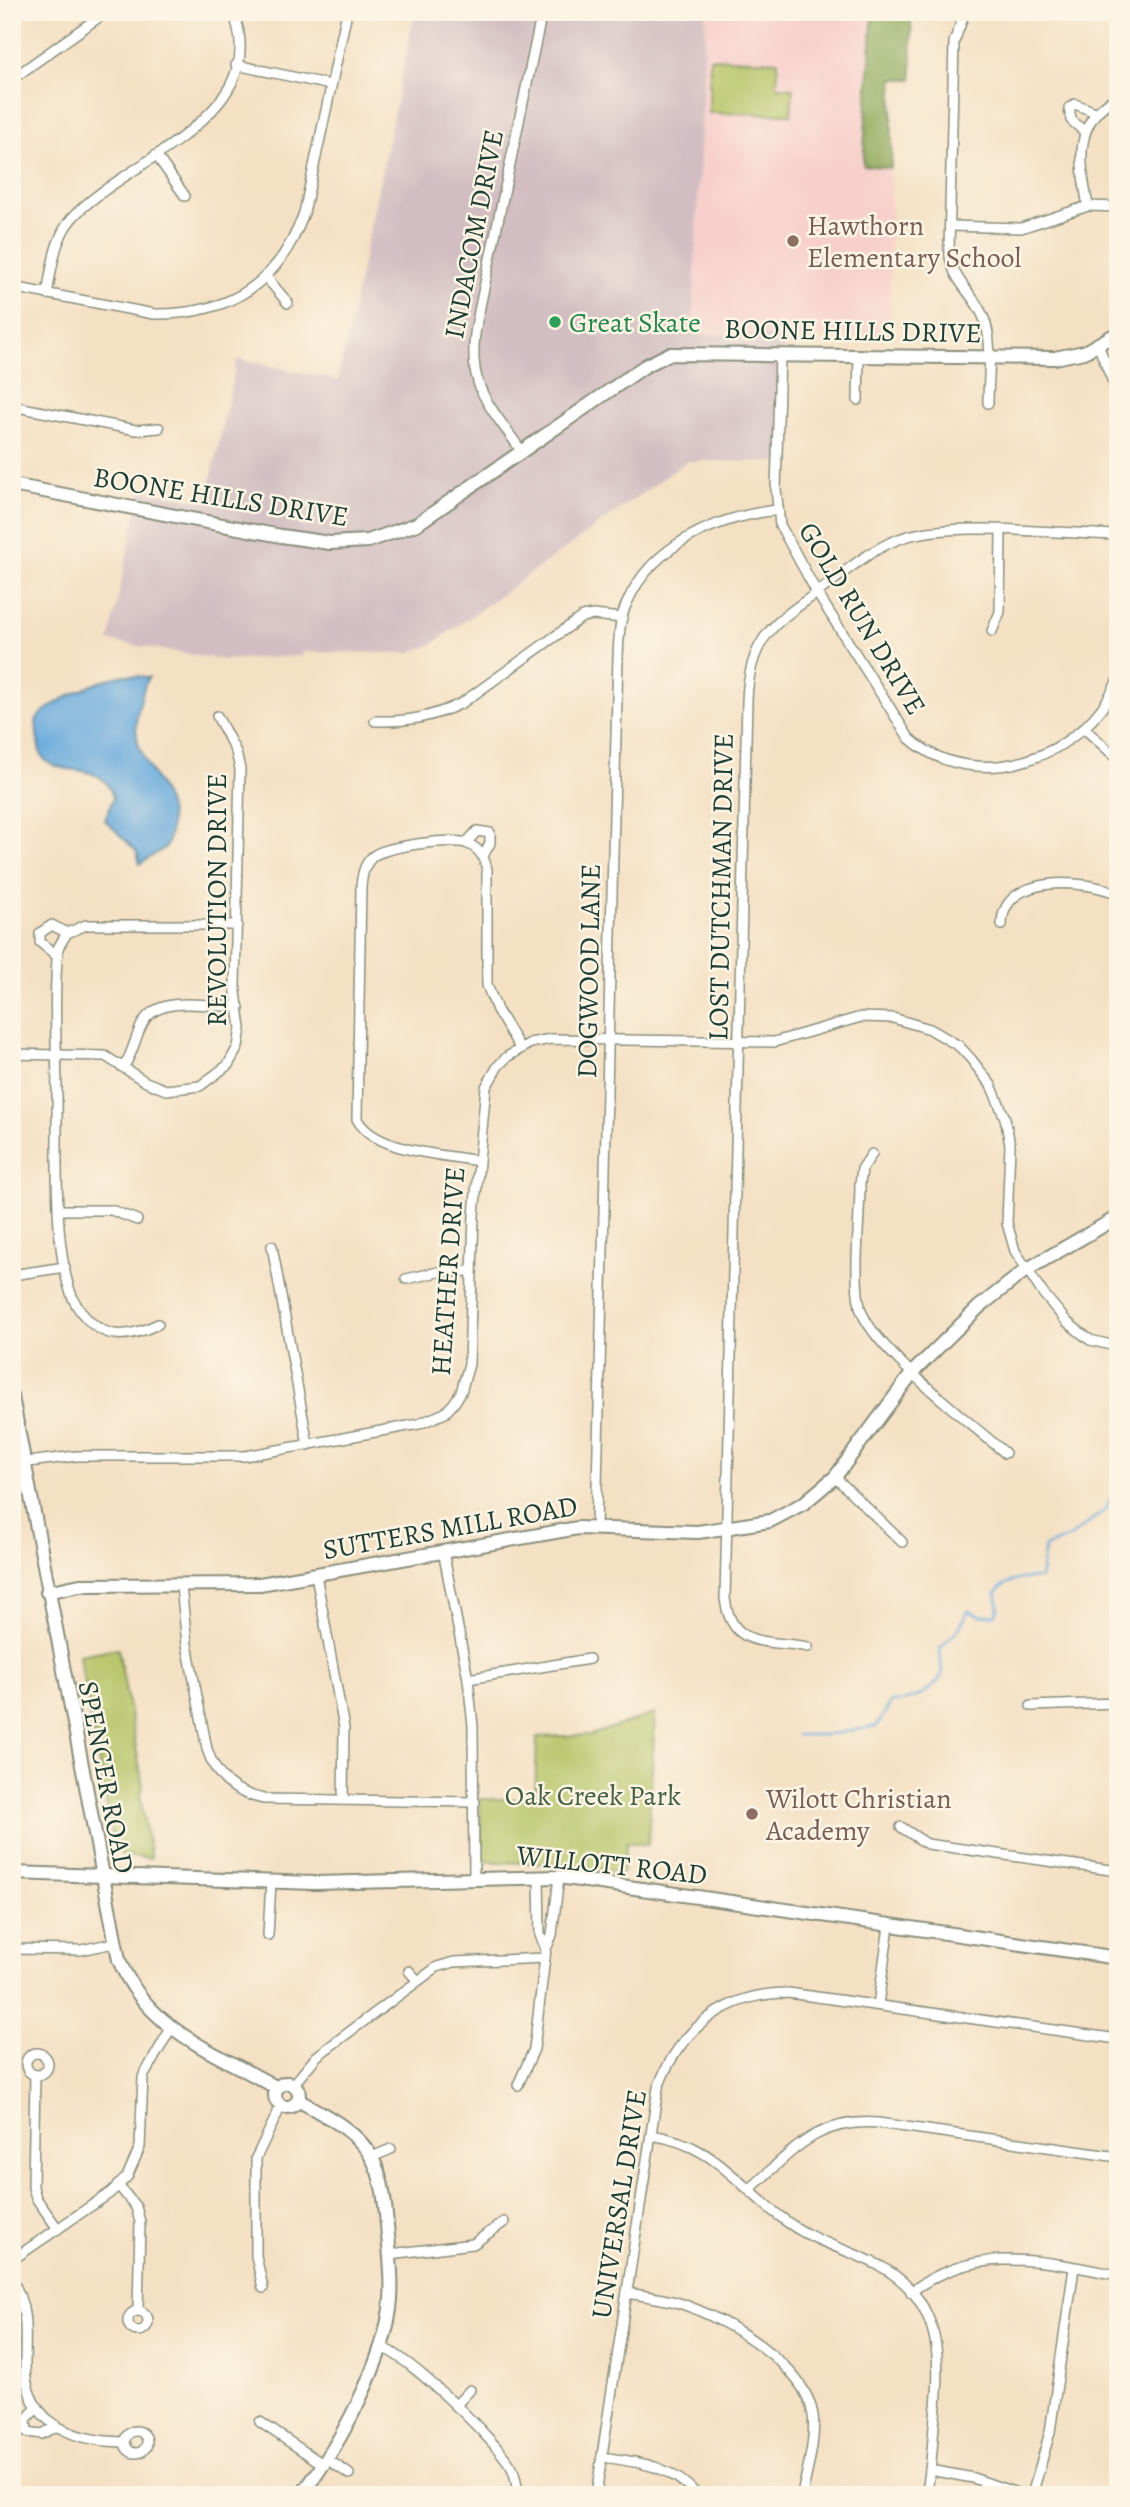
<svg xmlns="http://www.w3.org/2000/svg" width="1130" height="2507" font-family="Alegreya,serif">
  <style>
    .built { fill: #f7d0cb }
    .industrial { fill: #d2bec2 }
    .green { fill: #b6c467; stroke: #6a804e; stroke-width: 2 }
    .forest { fill: #90aa5c; stroke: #587448; stroke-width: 2 }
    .water { fill: #69aadd; stroke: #447488; stroke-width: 2 }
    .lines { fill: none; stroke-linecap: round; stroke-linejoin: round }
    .stream { stroke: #69aadd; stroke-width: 2.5 }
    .minor-casing { stroke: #8a8e7c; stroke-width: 12 }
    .tertiary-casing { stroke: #8a8e7c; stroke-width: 16 }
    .secondary-casing { stroke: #8a8e7c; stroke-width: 16 }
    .minor { stroke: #fff; stroke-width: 9 }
    .tertiary { stroke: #fff; stroke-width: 12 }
    .secondary { stroke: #fff; stroke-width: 12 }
    .education-dot { fill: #8d6e63; stroke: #fcf5e5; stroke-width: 2.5 }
    .leisure-dot { fill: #2e9e5b; stroke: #fcf5e5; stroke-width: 2.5 }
    .labels { text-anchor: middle; stroke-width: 5; stroke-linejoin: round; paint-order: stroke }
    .education-label { font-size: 28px; fill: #785e54; stroke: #fcf5e5; text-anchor: start }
    .street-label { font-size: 28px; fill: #1f3d34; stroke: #fcf5e5 }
    .leisure-label { font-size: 28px; fill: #27864d; stroke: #fcf5e5; text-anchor: start }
    .park-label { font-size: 28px; fill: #455f41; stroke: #fcf5e5 }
  </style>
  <rect width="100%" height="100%" fill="#fcf5e5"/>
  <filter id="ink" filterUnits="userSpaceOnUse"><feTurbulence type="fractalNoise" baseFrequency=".0143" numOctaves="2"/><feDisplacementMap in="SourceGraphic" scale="14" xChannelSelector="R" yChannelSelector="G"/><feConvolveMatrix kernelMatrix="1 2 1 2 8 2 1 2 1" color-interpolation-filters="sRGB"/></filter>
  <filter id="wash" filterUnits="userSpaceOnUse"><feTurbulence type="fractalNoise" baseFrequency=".00686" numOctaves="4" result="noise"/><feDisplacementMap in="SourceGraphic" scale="28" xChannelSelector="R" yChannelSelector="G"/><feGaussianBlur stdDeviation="1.57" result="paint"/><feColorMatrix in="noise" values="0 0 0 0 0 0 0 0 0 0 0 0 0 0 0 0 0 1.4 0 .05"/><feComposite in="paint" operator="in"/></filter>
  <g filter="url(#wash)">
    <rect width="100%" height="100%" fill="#f4e0c3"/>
    <path class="built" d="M706 12H894L889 338 688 335 693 313Z"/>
    <path class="industrial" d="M415 12H706L693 313 688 334 785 336 782 462 687 461 431 645 409 653 304 652 301 656 224 660 109 641 141 490 206 502 237 359 338 380Z"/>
    <g class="green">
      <path d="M710 58 778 61 777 87 793 88 791 114 709 113Z"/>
      <path d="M118 1648 143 1786 140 1797 151 1858 123 1856 114 1845 79 1655Z"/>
      <path d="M655 1714 648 1845 627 1842 622 1873 563 1865 482 1861 480 1799H535L537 1737 590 1735Z"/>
    </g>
    <path class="forest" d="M873 12H911L912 79H893L891 168 863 165Z"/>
    <path class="water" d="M124 675 149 677C144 684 142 694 140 703 119 766 189 786 166 847L140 864 137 852 105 820 113 798C104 756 53 781 41 754 37 745 37 731 36 721 43 704 105 678 124 675Z"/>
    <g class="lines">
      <path class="stream" d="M797 1735H828L877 1726 891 1702C909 1702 935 1692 942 1674L940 1649 960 1627 968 1611 982 1616 995 1615 999 1607 996 1593C1006 1579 1025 1578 1040 1578L1045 1547 1070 1537 1105 1510 1118 1486"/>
    </g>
  </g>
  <g filter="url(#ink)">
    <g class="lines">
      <defs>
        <g id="minor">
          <path d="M965 12 954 42 949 249C952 283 971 289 983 316 994 341 988 376 988 403"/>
          <path d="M236 65 331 85"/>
          <path d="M12 79 106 12"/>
          <path d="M1085 132 1071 120 1069 108 1075 104 1095 112"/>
          <path d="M156 155 185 196"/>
          <path d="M1088 206C1080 164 1072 119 1118 97"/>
          <path d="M950 226 1021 228 1088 206 1118 207"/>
          <path d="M266 277 288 303"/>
          <path d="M12 287 154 314C229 315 279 284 304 213L347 12"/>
          <path d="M47 294C52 268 54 239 72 218 124 160 275 117 233 12"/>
          <path d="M1098 345 1118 394"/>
          <path d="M780 354 776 489 780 525 817 593 909 738C975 797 1087 758 1118 679"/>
          <path d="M858 400 859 355"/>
          <path d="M12 406 136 430 159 428"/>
          <path d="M522 452C487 401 465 386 477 321L542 12"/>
          <path d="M992 631 1000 612 1001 532"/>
          <path d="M375 721C408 722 433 717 462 703L582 617 593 615 622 618"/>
          <path d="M1085 729 1118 759"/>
          <path d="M466 843 477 831 490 833V843L483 856"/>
          <path d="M1002 925C1002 873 1086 879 1118 894"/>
          <path d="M57 956 40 942V933L52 925 67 933"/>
          <path d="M1118 1009V1059"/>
          <path d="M12 1054 105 1056 146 1082 166 1090 200 1086 228 1065 238 1047 241 1028 235 985 240 769 236 752 217 716"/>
          <path d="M124 1066C134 1052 135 1035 144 1021 161 994 212 1007 239 1007"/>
          <path d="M872 1154 862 1169 860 1184C860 1218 853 1275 860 1307 870 1347 970 1422 1005 1453"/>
          <path d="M478 1161C443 1154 374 1152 357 1119L361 887C362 875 364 865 372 857 384 846 454 837 468 844 480 849 484 857 487 869V985L497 1010 520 1048"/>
          <path d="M59 1210H111L137 1220"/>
          <path d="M272 1246 308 1445"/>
          <path d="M12 1275 65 1267"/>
          <path d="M406 1279 438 1272 472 1271"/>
          <path d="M158 1324C127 1339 102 1341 79 1309 51 1270 58 1148 57 1098 57 1049 53 998 58 948L67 933 86 925H237"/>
          <path d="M12 1464 76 1456H245L419 1424 445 1413 454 1403 461 1392 469 1364 474 1215 486 1087 498 1066 507 1057 530 1043 551 1039 774 1042 861 1017 893 1018 930 1029 959 1046 971 1059 991 1085 1005 1118 1010 1145 1007 1223 1015 1251 1042 1292 1067 1322 1090 1340 1115 1346"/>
          <path d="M835 1477 902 1542"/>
          <path d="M596 1527 618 656C619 639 619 619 627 603 652 544 718 517 777 510"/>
          <path d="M443 1551 468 1679 473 1726 474 1877"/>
          <path d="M316 1575 344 1728 343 1800"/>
          <path d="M181 1586 187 1644 207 1749C216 1778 234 1793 264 1799L475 1802"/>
          <path d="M808 1647C770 1639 731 1651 725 1598L747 701C749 643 769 626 814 595 842 575 867 551 899 539 948 520 1061 534 1118 535"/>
          <path d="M468 1679 589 1659"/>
          <path d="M1031 1706 1118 1703"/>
          <path d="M901 1827 927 1844 1118 1871"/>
          <path d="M539 1877 540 1935 546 1949"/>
          <path d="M268 1935 271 1882"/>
          <path d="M12 1949 81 1950 114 1943"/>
          <path d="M409 1971 417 1980"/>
          <path d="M878 2005 889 1926"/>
          <circle cx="37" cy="2064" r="11"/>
          <path d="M35 2075 33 2187 36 2198 58 2229"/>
          <path d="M293 2085 317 2056 437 1967 454 1962 545 1958"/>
          <path d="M518 2085 534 2049 546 1949 552 1935 559 1877"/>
          <path d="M651 2135C714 2144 735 2183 782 2218 812 2242 849 2249 882 2267 945 2303 941 2364 934 2426 932 2449 931 2473 926 2495"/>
          <path d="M372 2157 391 2149"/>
          <path d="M118 2185 136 2207 140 2222 138 2311"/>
          <path d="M750 2189C792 2152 816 2118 878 2123L1118 2157"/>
          <path d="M390 2254 473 2244 504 2222"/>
          <path d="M12 2260 110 2193 127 2177 140 2147 143 2077 171 2028"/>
          <path d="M12 2280C29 2309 25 2333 25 2365 26 2425 74 2441 124 2442"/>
          <path d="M263 2288 256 2256V2158L281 2106"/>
          <path d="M911 2292C975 2243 1044 2261 1118 2275"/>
          <path d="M627 2293C644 2296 662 2298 679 2303 725 2318 805 2364 813 2415 816 2441 807 2470 802 2495"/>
          <circle cx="138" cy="2321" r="10"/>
          <path d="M380 2346C409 2357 496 2440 512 2468 516 2476 517 2486 518 2495"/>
          <path d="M455 2406 470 2390"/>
          <path d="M38 2407 26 2419 27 2432 42 2434 56 2427"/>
          <path d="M260 2422 324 2465"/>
          <circle cx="136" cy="2442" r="11"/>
          <path d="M602 2457C639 2462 671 2465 697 2495"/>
          <path d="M327 2459 349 2474"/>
          <path d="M930 2470 973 2478 1022 2495"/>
          <path d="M596 2495 658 2088C679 2030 725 1993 788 1993L1118 2039"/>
          <path d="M1032 2495 1050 2432 1074 2268"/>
        </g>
        <g id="tertiary">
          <path d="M12 485 281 536 330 543 368 541 417 524 645 366 669 354 1055 358 1084 352 1118 333"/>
          <path d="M47 1592 80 1585 260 1584 578 1528 698 1532 770 1521 804 1503 835 1477 913 1372 979 1307 1026 1270 1118 1217"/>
        </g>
        <g id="secondary">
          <path d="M12 1397 119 1960C148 2031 214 2051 277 2088"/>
          <path d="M12 1873 315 1883 559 1877 1118 1958"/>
          <circle cx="287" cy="2095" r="12"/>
          <path d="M298 2100C324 2115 357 2130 372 2158 383 2178 385 2203 387 2225 389 2249 393 2275 391 2299 387 2358 338 2449 301 2495"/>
        </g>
      </defs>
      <use href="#minor" class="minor-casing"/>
      <use href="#tertiary" class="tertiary-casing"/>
      <use href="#secondary" class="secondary-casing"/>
      <use href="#minor" class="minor"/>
      <use href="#tertiary" class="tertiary"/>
      <use href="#secondary" class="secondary"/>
    </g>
  </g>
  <g class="education-dot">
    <circle cx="793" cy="241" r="7"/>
    <circle cx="752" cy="1814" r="7"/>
  </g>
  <circle class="leisure-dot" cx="555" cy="322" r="7"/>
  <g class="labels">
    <g class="education-label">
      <text x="807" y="235">Hawthorn<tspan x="807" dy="32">Elementary School</tspan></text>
      <text x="766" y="1808">Wilott Christian<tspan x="766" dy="32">Academy</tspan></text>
    </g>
    <g class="street-label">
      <text transform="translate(473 234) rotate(-79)" y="10">INDACOM DRIVE</text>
      <text transform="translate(853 330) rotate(1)" y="10">BOONE HILLS DRIVE</text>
      <text transform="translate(221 496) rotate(9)" y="10">BOONE HILLS DRIVE</text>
      <text transform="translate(863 618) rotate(59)" y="10">GOLD RUN DRIVE</text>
      <text transform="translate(720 887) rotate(-89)" y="10">LOST DUTCHMAN DRIVE</text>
      <text transform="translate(216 900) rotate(-90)" y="10">REVOLUTION DRIVE</text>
      <text transform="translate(588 971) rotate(-89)" y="10">DOGWOOD LANE</text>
      <text transform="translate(447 1271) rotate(-86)" y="10">HEATHER DRIVE</text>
      <text transform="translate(450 1527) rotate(-10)" y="10">SUTTERS MILL ROAD</text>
      <text transform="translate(107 1777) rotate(79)" y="10">SPENCER ROAD</text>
      <text transform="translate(612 1864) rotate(6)" y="10">WILLOTT ROAD</text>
      <text transform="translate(618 2204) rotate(-81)" y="10">UNIVERSAL DRIVE</text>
    </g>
    <g class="leisure-label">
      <text x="569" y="332">Great Skate</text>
    </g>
    <g class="park-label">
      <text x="593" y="1805">Oak Creek Park</text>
    </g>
  </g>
  <rect width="1130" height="2507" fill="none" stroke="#fcf5e5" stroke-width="42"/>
</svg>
